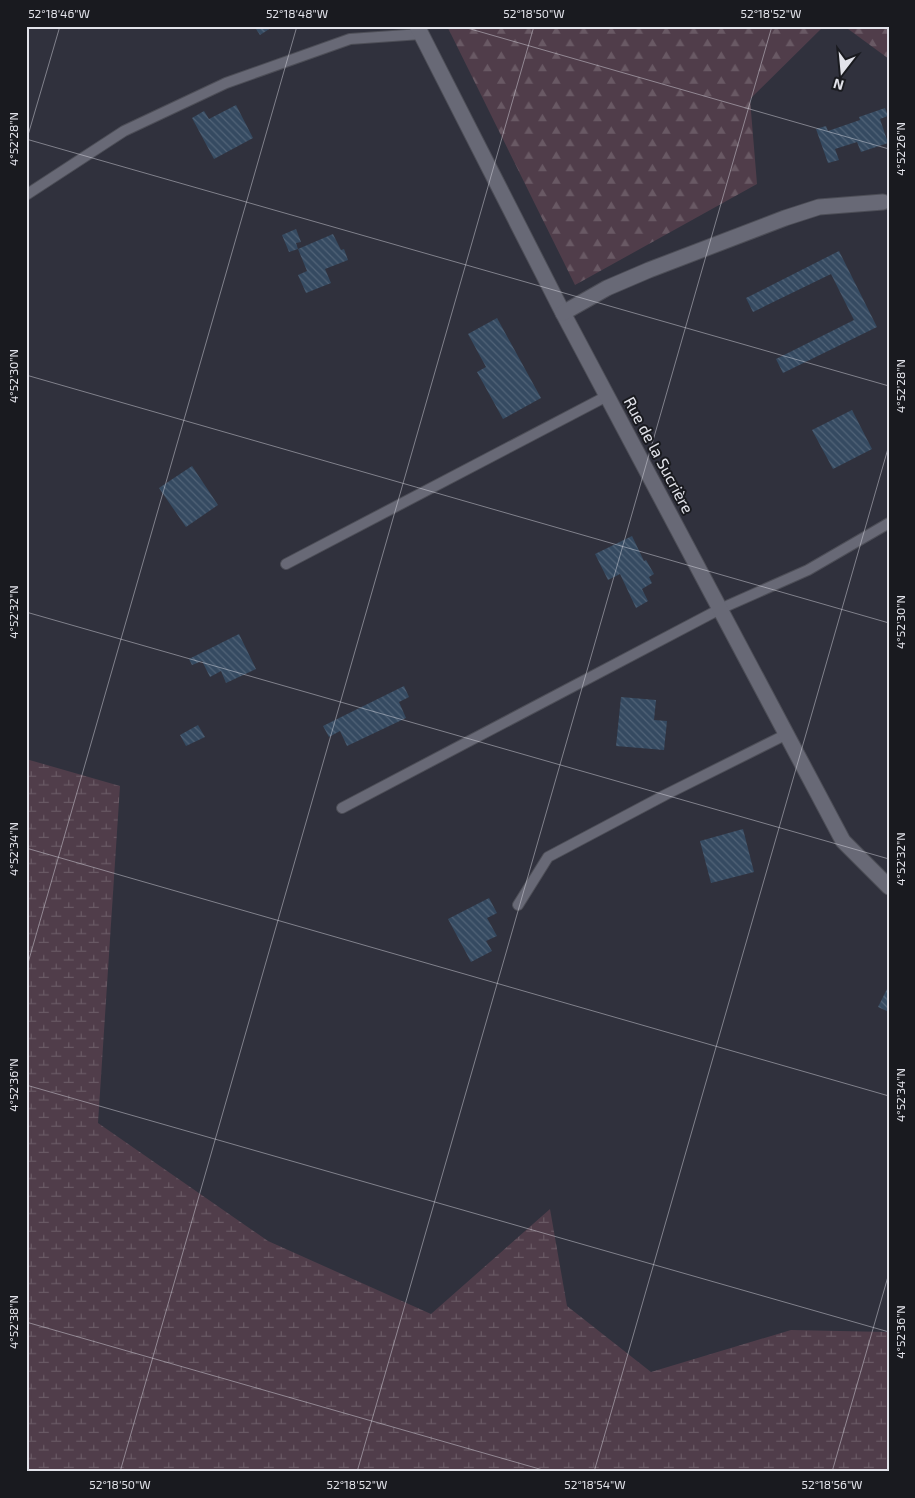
<svg xmlns="http://www.w3.org/2000/svg" width="915" height="1498" font-family="'Exo 2',sans-serif">
  <style>
    .forest { fill: url(#forest-firs) }
    .wetland { fill: url(#wetland-marsh) }
    .building { fill: url(#building-back-hatch) }
    .lines { fill: none; stroke-linecap: round; stroke-linejoin: round }
    .service-casing { stroke: #4d4e57; stroke-width: 12 }
    .minor-casing { stroke: #4d4e57; stroke-width: 17 }
    .service { stroke: #686976; stroke-width: 10 }
    .minor { stroke: #686976; stroke-width: 15 }
    .ticks { fill: none; stroke: #e2e3ea; stroke-width: 1; stroke-opacity: 0.45 }
    .labels { text-anchor: middle; stroke-width: 4; stroke-linejoin: round; paint-order: stroke }
    .street-label { font-size: 16px; fill: #e2e3ea; stroke: #191a1f }
    .neatline { fill: none; stroke: #e2e3ea; stroke-width: 2 }
    .ticks-label { font-size: 12px; text-anchor: middle; fill: #e2e3ea }
  </style>
  <defs>
    <pattern id="forest-firs" width="22" height="20" patternUnits="userSpaceOnUse" patternTransform="scale(1.25)"><rect width="22" height="20" fill="#503d4a"/><path d="M5 1l3.5 6h-7zM16 11l3.5 6h-7z" fill="#695964"/></pattern>
    <pattern id="wetland-marsh" width="20" height="14" patternUnits="userSpaceOnUse" patternTransform="scale(1.25)"><rect width="20" height="14" fill="#503d4a"/><path d="M1 5h8M5 5V1M11 12h8M15 12V8" fill="none" stroke="#695964"/></pattern>
    <pattern id="building-back-hatch" width="6" height="6" patternUnits="userSpaceOnUse" patternTransform="scale(1.25)"><rect width="6" height="6" fill="#354a61"/><path d="M-1 5l2 2M0 0l6 6M5-1l2 2" fill="none" stroke="#526478"/></pattern>
  </defs>
  <rect width="100%" height="100%" fill="#30313d"/>
  <g class="forest">
    <path d="M447 26H824L750 99 757 184 575 285Z"/>
    <path d="M844 26H889V59Z"/>
  </g>
  <path class="wetland" d="M26 759 120 786 98 1123 268 1241 431 1314 550 1209 567 1306 651 1372 791 1330 889 1332V1472H26Z"/>
  <g class="building">
    <path d="M254 26H274L260 35Z"/>
    <path d="M236 105 253 138 214 159 192 118 204 111 209 119Z"/>
    <path d="M885 108 888 116 880 119 888 143 861 152 857 142 835 149 839 160 828 163 816 129 826 126 828 131 860 120 859 117Z"/>
    <path d="M296 229 301 242 296 243 298 249 333 234 341 250 344 249 348 260 325 269 331 283 306 293 298 275 307 271 298 249 289 252 282 235Z"/>
    <path d="M839 251 877 327 783 373 776 359 854 320 831 274 753 312 746 298Z"/>
    <path d="M497 318 541 398 503 419 477 372 486 367 468 334Z"/>
    <path d="M852 410 872 449 833 469 812 430Z"/>
    <path d="M192 466 218 505 186 527 159 488Z"/>
    <path d="M632 536 644 561 646 560 654 574 649 577 652 583 642 589 648 601 636 608 620 574 608 580 595 554Z"/>
    <path d="M239 634 256 669 226 683 221 671 210 677 202 661 192 665 189 659Z"/>
    <path d="M404 686 409 697 399 702 406 718 347 746 340 731 329 737 323 726Z"/>
    <path d="M621 697 656 700 654 720 667 721 664 750 616 746Z"/>
    <path d="M198 725 205 737 186 746 180 735Z"/>
    <path d="M743 829 754 872 711 883 700 841Z"/>
    <path d="M489 898 497 913 487 918 497 936 486 941 492 951 471 962 448 919Z"/>
    <path d="M889 985V1012L878 1007Z"/>
  </g>
  <g class="lines">
    <defs>
      <g id="service">
        <path d="M26 195 124 131 226 83 350 39 421 34"/>
        <path d="M286 564 607 396"/>
        <path d="M342 808 720 609 808 570 889 523"/>
        <path d="M518 905 548 857 665 795 787 734"/>
      </g>
      <g id="minor">
        <path d="M417 26 563 313 843 841 889 887"/>
        <path d="M563 313 607 288 649 270 785 218 819 207 883 202"/>
      </g>
    </defs>
    <use href="#service" class="service-casing"/>
    <use href="#minor" class="minor-casing"/>
    <use href="#service" class="service"/>
    <use href="#minor" class="minor"/>
  </g>
  <path class="ticks" d="M460 26 889 149M26 139 889 386M26 142 60 26M26 375 889 623M26 612 889 859M26 848 889 1096M26 970 297 26M26 1085 889 1332M26 1322 550 1472M120 1472 534 26M357 1472 772 26M594 1472 889 445M832 1472 889 1273"/>
  <g class="labels">
    <g class="street-label">
      <text transform="translate(659 455) rotate(62)" y="6">Rue de la Sucrière</text>
    </g>
  </g>
  <rect width="915" height="1498" fill="none" stroke="#191a1f" stroke-width="55"/>
  <g transform="translate(842 72) rotate(196)" stroke="#191a1f" stroke-width="4" paint-order="stroke">
  <path d="M0-4L9 19L0 12L-9 19Z" fill="#e2e3ea"/>
  <text y="-8" font-size="14" font-weight="bold" text-anchor="middle" fill="#e2e3ea">N</text>
  </g>
  <rect x="28" y="28" width="860" height="1442" class="neatline"/>
  <g class="ticks-label">
    <text x="59" y="18">52°18'46"W</text>
    <text x="297" y="18">52°18'48"W</text>
    <text x="534" y="18">52°18'50"W</text>
    <text x="771" y="18">52°18'52"W</text>
    <text transform="translate(14 139) rotate(-90)" y="4">4°52'28"N</text>
    <text transform="translate(901 149) rotate(-90)" y="4">4°52'26"N</text>
    <text transform="translate(14 376) rotate(-90)" y="4">4°52'30"N</text>
    <text transform="translate(901 386) rotate(-90)" y="4">4°52'28"N</text>
    <text transform="translate(14 612) rotate(-90)" y="4">4°52'32"N</text>
    <text transform="translate(901 622) rotate(-90)" y="4">4°52'30"N</text>
    <text transform="translate(14 849) rotate(-90)" y="4">4°52'34"N</text>
    <text transform="translate(901 859) rotate(-90)" y="4">4°52'32"N</text>
    <text transform="translate(14 1085) rotate(-90)" y="4">4°52'36"N</text>
    <text transform="translate(901 1095) rotate(-90)" y="4">4°52'34"N</text>
    <text transform="translate(14 1322) rotate(-90)" y="4">4°52'38"N</text>
    <text transform="translate(901 1332) rotate(-90)" y="4">4°52'36"N</text>
    <text x="120" y="1489">52°18'50"W</text>
    <text x="357" y="1489">52°18'52"W</text>
    <text x="595" y="1489">52°18'54"W</text>
    <text x="832" y="1489">52°18'56"W</text>
  </g>
</svg>
